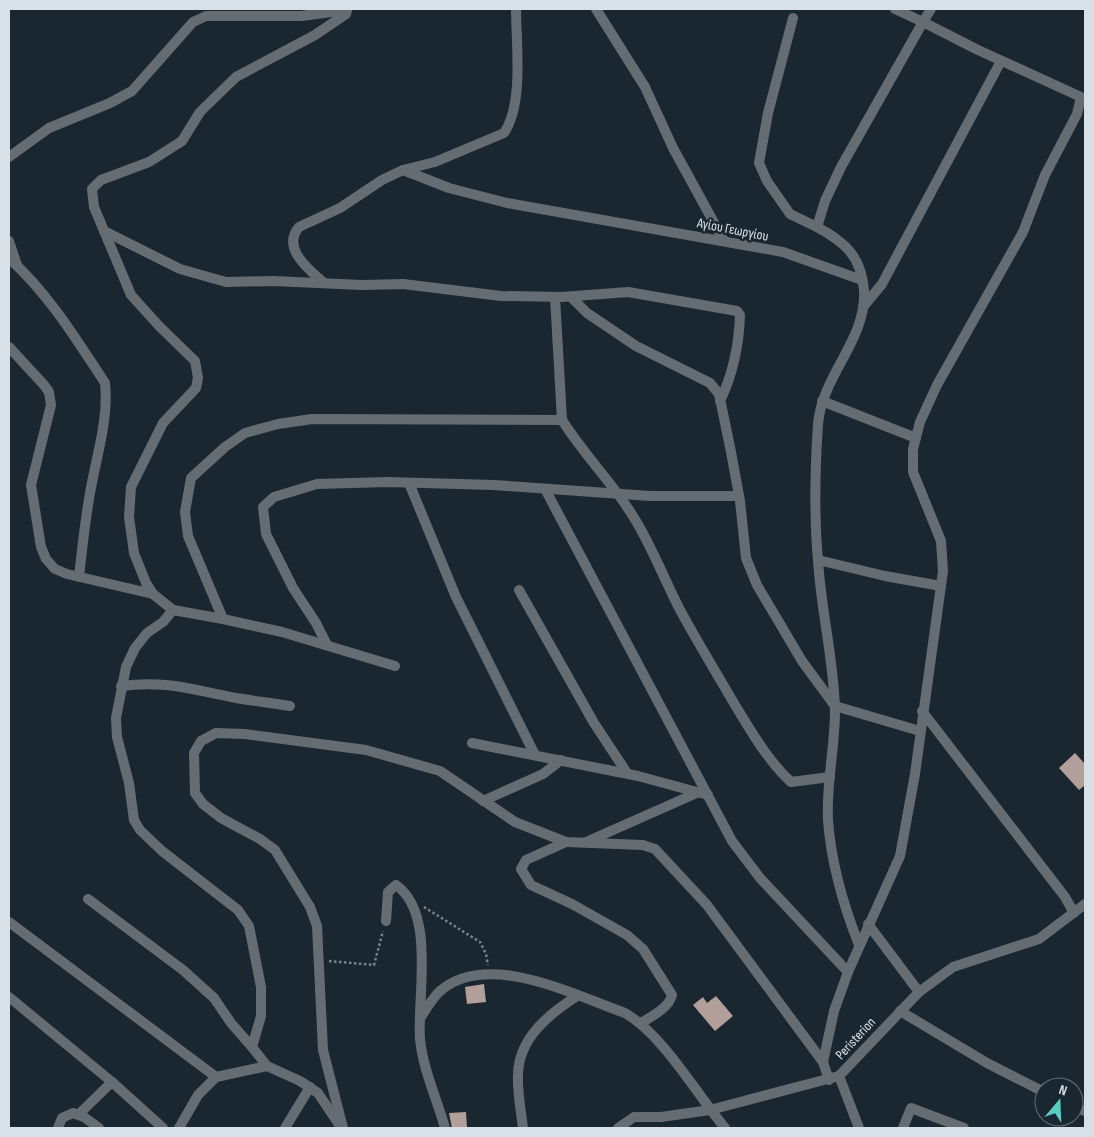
<svg xmlns="http://www.w3.org/2000/svg" width="1094" height="1137" font-family="'Sofia Sans Condensed',sans-serif">
  <style>
    .building { fill: #b39f99 }
    .lines { fill: none; stroke-linecap: round; stroke-linejoin: round }
    .path { stroke: #79848c; stroke-width: 2.5; stroke-dasharray: 2.5 2.5; stroke-linecap: butt }
    .minor { stroke: #666d72; stroke-width: 10 }
    .tertiary { stroke: #666d72; stroke-width: 10 }
    .labels { text-anchor: middle; stroke-width: 5; stroke-linejoin: round; paint-order: stroke }
    .street-label { font-size: 14px; fill: #d9e1e8; stroke: #1a2730 }
  </style>
  <rect width="100%" height="100%" fill="#1a2730"/>
  <g class="building">
    <path d="M1075 753 1085 764V785L1079 790 1059 768Z"/>
    <path d="M484 984 486 1002 467 1004 465 987Z"/>
    <path d="M716 996 733 1016 715 1031 693 1005 703 997 707 1003Z"/>
    <path d="M466 1112 467 1128H452L449 1113Z"/>
  </g>
  <g class="lines">
    <g class="path">
      <path d="M424 907 480 942 486 954 488 965"/>
      <path d="M329 961 374 965 383 931"/>
    </g>
    <g class="minor">
      <path d="M516 9C516 43 524 104 504 133L435 162 403 170 449 188 507 203 783 252 862 280"/>
      <path d="M596 9 645 87 673 148 724 241"/>
      <path d="M895 9 923 22 931 9"/>
      <path d="M793 18 768 113 759 163 767 181 790 214 817 227"/>
      <path d="M9 157 49 128 110 103 132 91 193 22 206 16H301L347 10 346 14 315 35 236 77 200 112 182 141 149 162 101 180 92 189 94 207 131 295 159 326 195 361 198 378 196 388 163 423 131 487 129 517 134 553 146 583 153 594"/>
      <path d="M104 231 180 269 226 282 273 281 362 285 403 284 501 296 562 297 628 292 737 311 740 315C739 345 733 374 720 401"/>
      <path d="M9 241 17 265"/>
      <path d="M9 258C51 297 74 336 105 383 109 419 96 458 90 493 85 521 82 549 79 577"/>
      <path d="M324 283C309 270 281 248 299 227L340 208 382 180 403 170"/>
      <path d="M571 297 587 313 636 346 710 383 719 394 731 452 740 501 746 558 757 585 802 661 835 706 920 731"/>
      <path d="M863 307 882 284 1001 61"/>
      <path d="M9 347 44 385 49 392 51 405 31 485 41 547 46 559 55 569 67 574 153 594 173 610 223 619"/>
      <path d="M822 401 916 438"/>
      <path d="M562 420C586 458 618 488 640 528 654 553 665 580 678 606 696 640 716 672 735 705 751 731 768 761 791 782L830 777"/>
      <path d="M409 483 456 597 535 755"/>
      <path d="M545 489 732 841 760 878 848 972"/>
      <path d="M818 560 885 576 941 586"/>
      <path d="M519 590 594 723 627 773"/>
      <path d="M173 610 163 622 147 633 135 648 126 667 116 718 117 737 129 783 134 820 140 830 162 851 238 910 249 926 261 987V1016L252 1047 267 1066 300 1081 318 1093 340 1126"/>
      <path d="M327 645 316 623 293 588 266 534 263 507 274 497 317 484 387 482 494 485 650 496H739"/>
      <path d="M395 666 282 632 223 619 188 536 185 512 191 478 225 447 245 433 278 424 312 419 562 420 555 297"/>
      <path d="M121 686C165 680 194 690 236 698 254 701 272 703 290 706"/>
      <path d="M922 711 1065 897 1074 913"/>
      <path d="M472 743 638 776 708 795"/>
      <path d="M483 801 543 774 561 760"/>
      <path d="M566 842 526 860 521 869 531 885 572 904 627 935 643 949 672 995C669 1008 652 1016 641 1023"/>
      <path d="M586 842 699 792"/>
      <path d="M88 899 183 970 214 998 231 1023 252 1047"/>
      <path d="M386 921 388 892 396 885C436 913 417 996 420 1039 423 1070 437 1099 445 1128"/>
      <path d="M9 922 216 1077"/>
      <path d="M868 924 919 992"/>
      <path d="M9 997 112 1082"/>
      <path d="M900 1011 987 1063 1044 1092"/>
      <path d="M421 1017C426 1009 432 999 439 992 486 949 574 995 625 1013 663 1035 696 1093 725 1128"/>
      <path d="M823 1062 834 1011 848 972 900 856 915 774 943 571 941 541 913 472V449L920 422 937 385 1023 232 1045 175 1077 114 1081 97 978 50 923 22 841 167 825 201 817 227C845 242 861 256 864 290 867 340 822 375 818 424 815 468 814 516 818 560 821 611 834 660 835 711 835 747 826 784 828 820 831 862 844 907 859 945"/>
      <path d="M839 1076 859 1128"/>
      <path d="M1074 1107 1085 1111"/>
      <path d="M81 1112 112 1082 163 1128"/>
      <path d="M58 1128 62 1118 73 1113 84 1117 99 1128"/>
      <path d="M179 1128 198 1095 216 1077 267 1066"/>
      <path d="M285 1128 310 1087"/>
      <path d="M343 1128 323 1050 317 926 310 907 275 850 260 839 221 818 203 804 195 793 194 753 201 741 216 733 245 734 366 750 440 771 515 822 566 842 643 845 655 849 707 905 823 1062 829 1080"/>
      <path d="M523 1128C521 1111 517 1091 518 1074 519 1038 549 1014 577 996"/>
      <path d="M903 1128 911 1108 964 1128"/>
    </g>
    <path class="tertiary" d="M618 1128 634 1117H661L710 1110 839 1076 919 992 953 967 1039 939 1085 904"/>
  </g>
  <g class="labels">
    <g class="street-label">
      <text transform="translate(733 229) rotate(11)" y="5">Αγίου Γεωργίου</text>
      <text transform="translate(855 1038) rotate(-47)" y="5">Peristerion</text>
    </g>
  </g>
  <rect width="1094" height="1137" fill="none" stroke="#d9e1e8" stroke-width="20"/>
  <g transform="translate(1059 1102) rotate(19)"><circle r="24" fill="#1a2730" stroke="#66717a"/>
  <path d="M0-4L9 19L0 12L-9 19Z" fill="#57cec2"/>
  <text y="-8" font-size="14" font-weight="bold" text-anchor="middle" fill="#d9e1e8">N</text>
  </g>
</svg>
